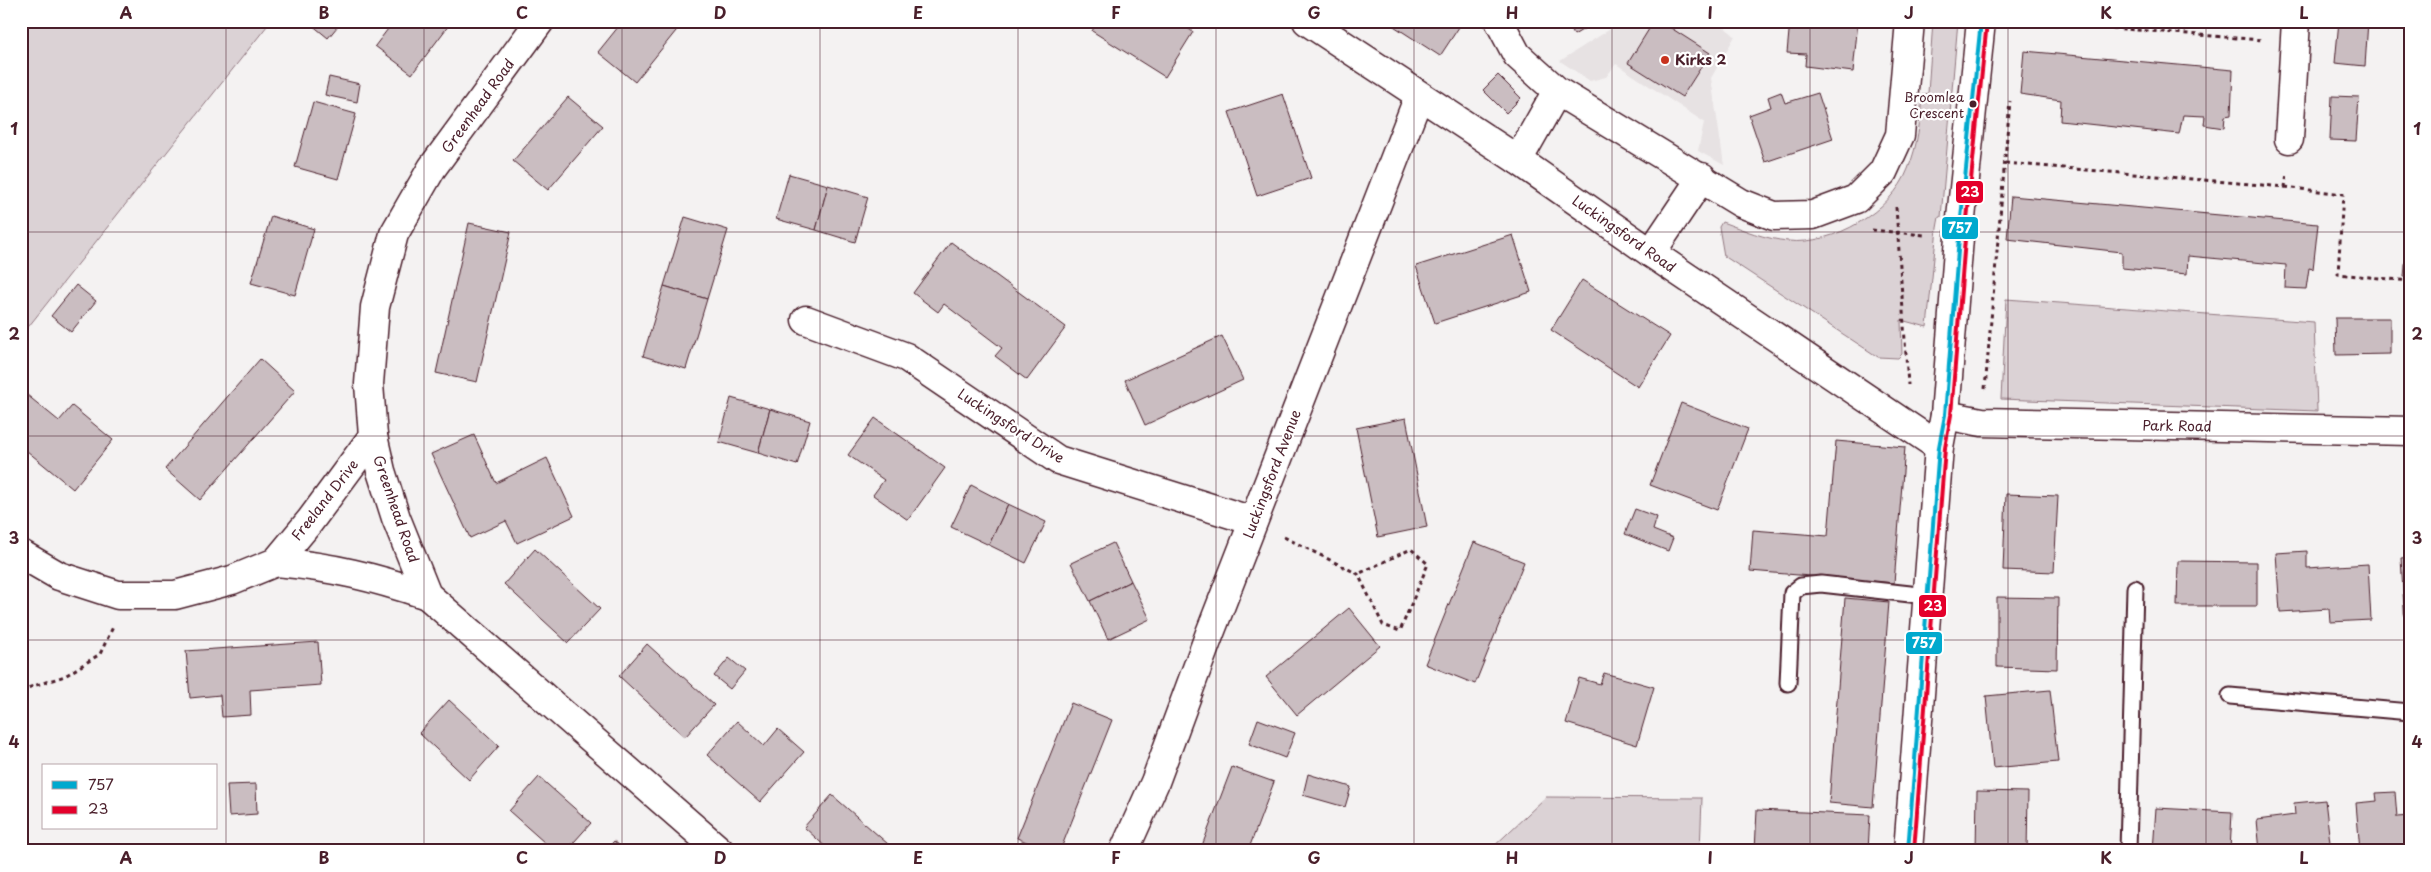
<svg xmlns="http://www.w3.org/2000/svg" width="2431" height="872" font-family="'Playpen Sans',sans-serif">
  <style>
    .built { fill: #e7e2e3 }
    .green { fill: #dbd2d5; stroke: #927880 }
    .building { fill: #cabdc1; stroke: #4a1f2b }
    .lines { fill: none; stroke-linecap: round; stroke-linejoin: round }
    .lane-casing { stroke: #4a1f2b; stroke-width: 19 }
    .street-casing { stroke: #4a1f2b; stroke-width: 31 }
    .path { stroke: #4a1f2b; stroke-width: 3; stroke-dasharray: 4 4; stroke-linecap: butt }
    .lane { stroke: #fff; stroke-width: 15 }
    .street { stroke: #fff; stroke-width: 28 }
    .bus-1-casing { stroke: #fff; stroke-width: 8 }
    .bus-2-casing { stroke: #fff; stroke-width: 8 }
    .bus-1 { stroke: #00a9ce; stroke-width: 4 }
    .bus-2 { stroke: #e4002b; stroke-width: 4 }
    .grid { fill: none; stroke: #4a1f2b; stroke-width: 1; stroke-opacity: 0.55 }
    .poi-dot { fill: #c8321e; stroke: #fff; stroke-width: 2 }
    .bus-dot { fill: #4a1f2b; stroke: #fff; stroke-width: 2 }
    .labels { text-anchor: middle; stroke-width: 4.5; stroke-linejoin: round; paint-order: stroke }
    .bus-label { font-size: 13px; fill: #4a1f2b; stroke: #fff; text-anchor: end }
    .poi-label { font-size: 14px; font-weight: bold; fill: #4a1f2b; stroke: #fff; text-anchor: start }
    .street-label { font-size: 14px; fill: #4a1f2b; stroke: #fff }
    .line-badge { stroke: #fff; stroke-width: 2 }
    .badge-label { font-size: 14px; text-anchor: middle; font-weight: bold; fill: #fff }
    .neatline { fill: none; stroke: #4a1f2b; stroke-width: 2 }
    .grid-label { font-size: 16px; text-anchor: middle; font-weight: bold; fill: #4a1f2b }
  </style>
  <rect width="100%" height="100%" fill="#f4f2f2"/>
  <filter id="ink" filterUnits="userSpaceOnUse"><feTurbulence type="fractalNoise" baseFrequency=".02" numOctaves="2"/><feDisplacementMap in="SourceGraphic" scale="10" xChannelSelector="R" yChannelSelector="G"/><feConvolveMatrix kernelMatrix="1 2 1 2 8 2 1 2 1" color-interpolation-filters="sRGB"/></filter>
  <g filter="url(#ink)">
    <path class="built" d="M1623 21H1717L1735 36 1711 78 1724 165 1698 151 1704 122 1616 64 1606 77 1590 81 1560 61Z"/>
    <g class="green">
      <path d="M21 21H271L21 336Z"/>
      <path d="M1933 21H1958L1941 217H1939L1937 228 1927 327 1901 320 1902 354 1898 358 1878 357 1724 256 1719 227 1722 222C1744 230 1765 239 1788 241 1833 246 1892 211 1908 169 1918 145 1920 121 1922 95L1928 93Z"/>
      <path d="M2006 299 2314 322 2317 411 2001 399Z"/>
      <path d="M1546 797 1702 798 1700 851H1489Z"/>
    </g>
    <g class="building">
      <path d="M313 21H342L328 38 311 24Z"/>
      <path d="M394 21H452L412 74 375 46Z"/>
      <path d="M623 21H684L635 82 598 52Z"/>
      <path d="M1098 21H1177L1193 32 1165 77 1092 31Z"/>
      <path d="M1386 21H1463L1440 56Z"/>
      <path d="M1566 21H1597L1574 35Z"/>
      <path d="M1654 21H1660L1710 53 1682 97 1628 63Z"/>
      <path d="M1790 21H1858L1853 72 1805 66 1806 54 1787 53Z"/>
      <path d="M2339 21H2368L2365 66 2335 63Z"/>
      <path d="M2024 51 2233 70 2231 115 2225 116 2224 128 2204 125 2205 116 2183 115 2179 134 2060 121 2061 100 2020 94Z"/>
      <path d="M1498 75 1521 98 1506 113 1483 90Z"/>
      <path d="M329 77 360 84 357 102 325 95Z"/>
      <path d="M1781 92 1785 103 1818 93 1833 139 1765 162 1749 115 1771 107 1768 97Z"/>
      <path d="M1283 94 1311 178 1257 196 1229 112Z"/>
      <path d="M2332 96 2359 97 2356 141 2330 140Z"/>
      <path d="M568 97 603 126 548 190 513 161Z"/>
      <path d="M313 102 356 114 338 179 295 167Z"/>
      <path d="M789 174 828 185 816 230 776 219Z"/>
      <path d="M828 185 868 197 855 242 816 230Z"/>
      <path d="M2011 196 2318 224 2313 269 2309 268 2306 289 2285 288 2286 265 2188 256 2187 274 2122 268V252L2007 239Z"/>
      <path d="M2410 209V277H2404Z"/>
      <path d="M271 216 314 229 295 295 251 283Z"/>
      <path d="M685 217 728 230 707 299 664 286Z"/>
      <path d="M469 223 511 232 477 382 436 373Z"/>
      <path d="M1513 235 1531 292 1435 323 1416 266Z"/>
      <path d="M951 242 1066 327 1027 380 995 356 1002 348 944 304 938 312 913 293Z"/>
      <path d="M1582 280 1670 336 1638 387 1551 330Z"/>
      <path d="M76 285 96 301 71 332 51 316Z"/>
      <path d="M664 286 707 299 686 369 643 356Z"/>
      <path d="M2335 318H2390V354L2336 355Z"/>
      <path d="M1222 336 1243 380 1145 425 1125 380Z"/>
      <path d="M260 359 295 391 200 500 165 469Z"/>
      <path d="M21 390 59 421 72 406 113 440 73 489 21 446Z"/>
      <path d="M731 398 770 409 758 453 719 442Z"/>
      <path d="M1681 403 1748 429 1717 510 1650 485Z"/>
      <path d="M770 409 810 421 797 465 758 453Z"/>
      <path d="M875 418 945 468 908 520 873 495 884 480 848 455Z"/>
      <path d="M1406 418 1427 527 1378 537 1356 428Z"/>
      <path d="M474 435 496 483 547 458 574 516 517 543 506 521 470 538 431 454Z"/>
      <path d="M1836 441 1905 447 1894 583 1750 571 1753 530 1828 536Z"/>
      <path d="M971 485 1008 504 989 545 951 527Z"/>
      <path d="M2006 494 2058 496 2054 572 2003 570Z"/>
      <path d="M1008 504 1046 522 1026 563 989 545Z"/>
      <path d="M1635 509 1657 517 1653 530 1673 538 1668 551 1625 534Z"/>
      <path d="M1474 542 1524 562 1475 684 1425 664Z"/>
      <path d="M1113 543 1131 581 1090 601 1071 563Z"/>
      <path d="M535 549 600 609 568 643 504 584Z"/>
      <path d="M2307 551V568L2368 564 2371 620 2330 622 2329 609 2280 612 2276 553Z"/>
      <path d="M2410 557V626H2405L2401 558Z"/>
      <path d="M2178 561 2257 562V606H2177Z"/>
      <path d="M1131 581 1150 619 1108 639 1090 601Z"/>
      <path d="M1997 597 2058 598 2057 669 1997 667Z"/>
      <path d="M1845 598 1889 602 1873 807 1829 803Z"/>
      <path d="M1349 608 1380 646 1297 715 1266 677Z"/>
      <path d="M318 642 321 685 250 690 251 715 222 717 220 695 190 698 186 651Z"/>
      <path d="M647 644 714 705 685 737 619 676Z"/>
      <path d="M729 658 745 671 730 689 714 676Z"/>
      <path d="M1604 673 1654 687 1637 745 1566 723 1579 678 1600 684Z"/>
      <path d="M2050 690 2058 762 1993 768 1986 696Z"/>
      <path d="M449 700 499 746 469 780 419 733Z"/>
      <path d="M1071 703 1112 720 1060 851H1048L1017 838Z"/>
      <path d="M1258 719 1295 733 1285 758 1249 744Z"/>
      <path d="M737 721 764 746 778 729 804 752 760 802 707 755Z"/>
      <path d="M1232 767 1274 782 1248 851H1200Z"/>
      <path d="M1308 774 1351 787 1345 807 1303 795Z"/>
      <path d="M539 777 591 823 566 851H554L509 811Z"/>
      <path d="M256 784 257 814 229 816 227 785Z"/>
      <path d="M1977 791 2028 792 2027 851H1976Z"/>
      <path d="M2395 792 2397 817 2410 816V851H2360L2356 803 2377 801 2376 793Z"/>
      <path d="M832 795 896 851H830L804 827Z"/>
      <path d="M2325 800 2331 851H2260L2257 820 2295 815 2294 803Z"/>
      <path d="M2156 808 2232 812 2230 851H2153Z"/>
      <path d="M1757 810 1870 815 1868 851H1755Z"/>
      <path d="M614 841 626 851H605Z"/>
    </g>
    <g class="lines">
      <defs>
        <g id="lane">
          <path d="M1788 683 1792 593 1801 586 1821 584 1928 596"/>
          <path d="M2230 696 2410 712"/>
          <path d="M2128 851 2135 588"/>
        </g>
        <g id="street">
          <path d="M540 21 432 168 394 234 375 307 369 384 373 436 381 471 396 518 427 595 720 851"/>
          <path d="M1307 21 1518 160 1651 253 1939 447"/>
          <path d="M1499 21 1517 55 1557 91 1741 203 1774 216 1813 215 1856 199 1883 172 1900 135 1910 21"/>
          <path d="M2289 139 2296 21"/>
          <path d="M1518 160 1557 91"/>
          <path d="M1651 253 1702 177"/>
          <path d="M806 320 906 357 1058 460 1253 521"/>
          <path d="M1945 415 1982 422 2410 431"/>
          <path d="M21 554 59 576 118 595H175L232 580 276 562 310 521 373 436"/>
          <path d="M276 562C333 567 373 577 427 595"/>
          <path d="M1124 851 1155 782 1210 633 1419 96"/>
          <path d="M1908 851 1939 447 1945 415 1959 238 1981 21"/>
        </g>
      </defs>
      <use href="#lane" class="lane-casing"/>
      <use href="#street" class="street-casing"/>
      <g class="path">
        <path d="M2025 21 2262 40"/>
        <path d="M2005 163 2285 187 2287 173"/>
        <path d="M2285 187 2343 194 2338 274 2410 281"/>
        <path d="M1896 207 1908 385"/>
        <path d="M1872 230 1925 235"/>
        <path d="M1985 389 2010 101"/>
        <path d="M1284 537 1358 574 1383 625 1400 631 1428 564 1411 549 1358 574"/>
        <path d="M21 690 65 676 100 654 113 627"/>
      </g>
      <use href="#lane" class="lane"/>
      <use href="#street" class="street"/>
      <defs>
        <path id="bus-1" d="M1908 851 1939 447 1945 415 1959 238 1981 21"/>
        <path id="bus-2" d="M1914 851 1945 448 1951 415 1965 239 1987 22"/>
      </defs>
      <use href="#bus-1" class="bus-1-casing"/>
      <use href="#bus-2" class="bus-2-casing"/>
      <use href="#bus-1" class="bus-1"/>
      <use href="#bus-2" class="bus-2"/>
    </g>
  </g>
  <path class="grid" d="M226 21V851M424 21V851M622 21V851M820 21V851M1018 21V851M1216 21V851M1414 21V851M1612 21V851M1810 21V851M2008 21V851M2206 21V851M21 232H2410M21 436H2410M21 640H2410"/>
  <circle class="poi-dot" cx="1665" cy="60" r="5"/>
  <circle class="bus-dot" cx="1973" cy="104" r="4.5"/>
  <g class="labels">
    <g class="bus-label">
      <text x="1964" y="102">Broomlea<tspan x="1964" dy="16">Crescent</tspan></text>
    </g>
    <g class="poi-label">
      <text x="1675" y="65">Kirks 2</text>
    </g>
    <g class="street-label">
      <text transform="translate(478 106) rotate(-54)" y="5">Greenhead Road</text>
      <text transform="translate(1624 234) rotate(35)" y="5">Luckingsford Road</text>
      <text transform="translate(1011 426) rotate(33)" y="5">Luckingsford Drive</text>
      <text transform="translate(2177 426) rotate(1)" y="5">Park Road</text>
      <text transform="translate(1272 474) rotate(-69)" y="5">Luckingsford Avenue</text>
      <text transform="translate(325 500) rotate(-52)" y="5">Freeland Drive</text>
      <text transform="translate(396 509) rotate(71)" y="5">Greenhead Road</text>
    </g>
  </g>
  <g class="line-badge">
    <rect x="1955" y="180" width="29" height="24" rx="5" fill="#e4002b"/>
    <rect x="1941" y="216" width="38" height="24" rx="5" fill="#00a9ce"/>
    <rect x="1918" y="594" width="29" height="24" rx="5" fill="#e4002b"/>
    <rect x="1905" y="631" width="38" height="24" rx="5" fill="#00a9ce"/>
  </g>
  <g class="badge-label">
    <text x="1970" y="197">23</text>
    <text x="1960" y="233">757</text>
    <text x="1933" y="611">23</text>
    <text x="1924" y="648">757</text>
  </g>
  <rect width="2431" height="872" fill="none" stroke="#fff" stroke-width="55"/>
  <rect x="42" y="764" width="175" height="65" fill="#ffffff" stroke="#b7a5aa"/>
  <rect x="52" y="781" width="25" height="8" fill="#00a9ce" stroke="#b7a5aa"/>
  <text x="88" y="790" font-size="15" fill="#4a1f2b">757</text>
  <rect x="52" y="806" width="25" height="8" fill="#e4002b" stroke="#b7a5aa"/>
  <text x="88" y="814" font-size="15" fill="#4a1f2b">23</text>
  <rect x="28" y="28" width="2376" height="816" class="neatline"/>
  <g class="grid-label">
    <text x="126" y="19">A</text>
    <text x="324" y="19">B</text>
    <text x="522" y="19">C</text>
    <text x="720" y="19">D</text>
    <text x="918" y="19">E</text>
    <text x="1116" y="19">F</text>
    <text x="1314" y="19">G</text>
    <text x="1512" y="19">H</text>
    <text x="1710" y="19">I</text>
    <text x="1909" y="19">J</text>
    <text x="2106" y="19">K</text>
    <text x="2304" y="19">L</text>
    <text x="14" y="135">1</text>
    <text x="2417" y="135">1</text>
    <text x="14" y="340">2</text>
    <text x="2417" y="340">2</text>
    <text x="14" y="544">3</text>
    <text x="2417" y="544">3</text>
    <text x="14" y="748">4</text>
    <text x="2417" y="748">4</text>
    <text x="126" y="864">A</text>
    <text x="324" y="864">B</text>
    <text x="522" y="864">C</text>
    <text x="720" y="864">D</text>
    <text x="918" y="864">E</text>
    <text x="1116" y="864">F</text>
    <text x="1314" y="864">G</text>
    <text x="1512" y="864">H</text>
    <text x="1710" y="864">I</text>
    <text x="1909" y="864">J</text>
    <text x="2106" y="864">K</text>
    <text x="2304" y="864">L</text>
  </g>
</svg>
